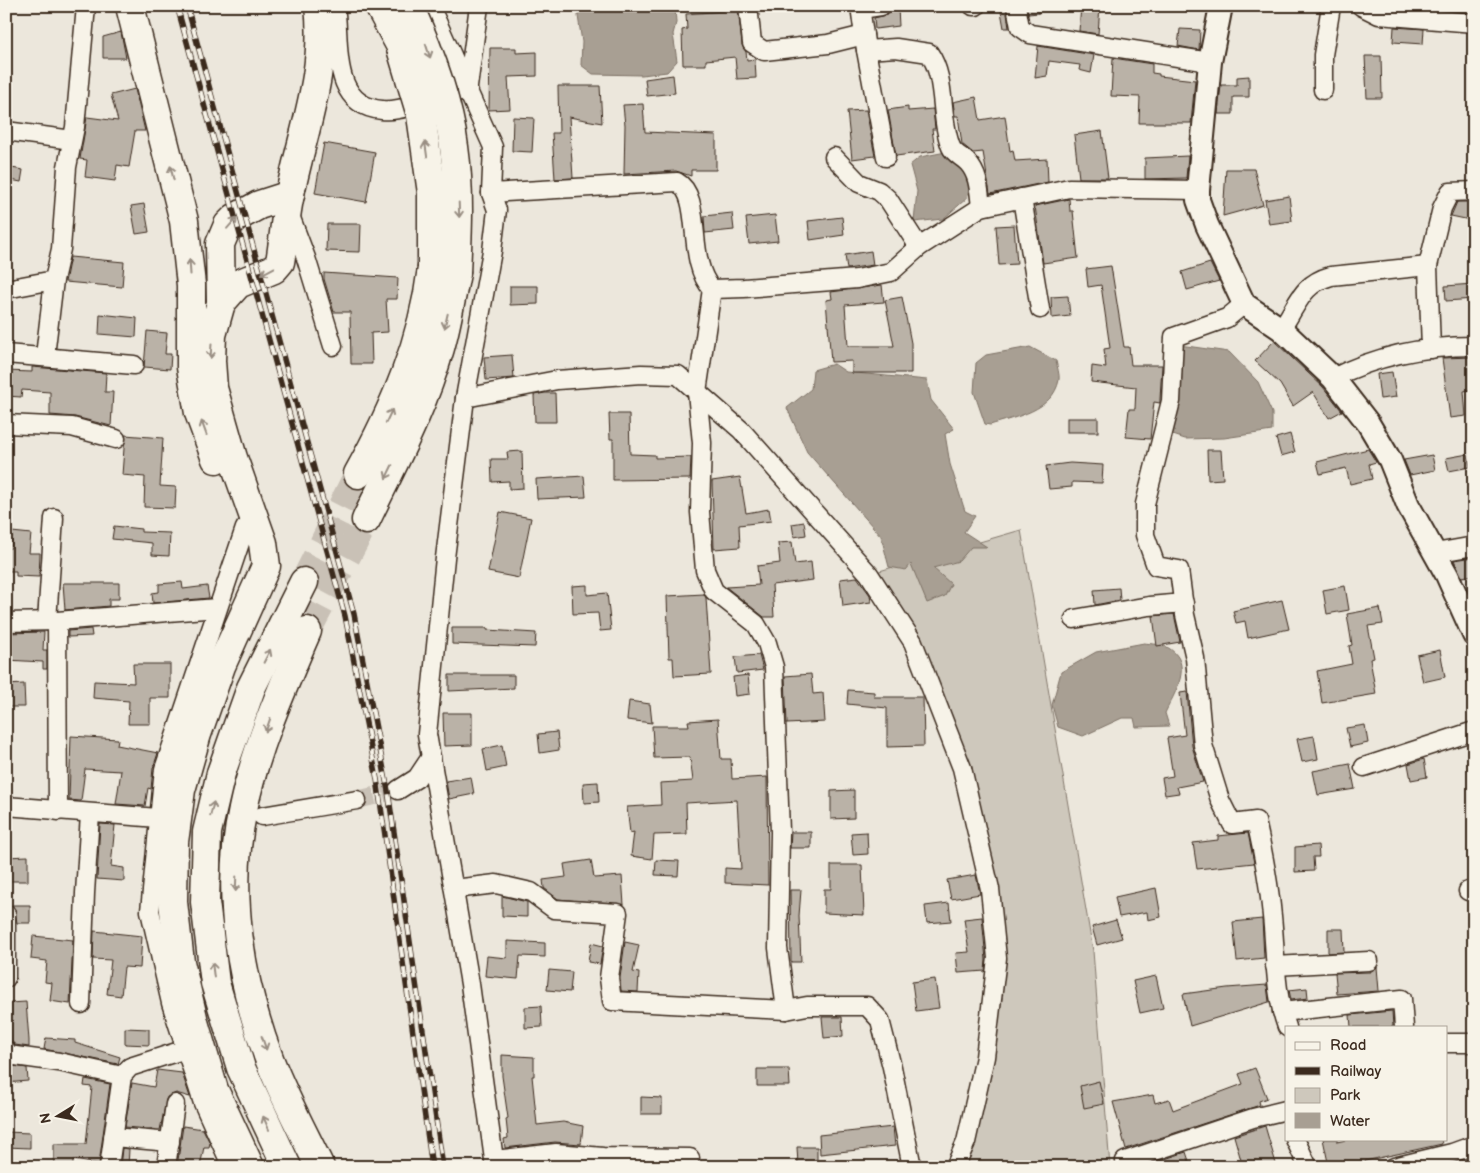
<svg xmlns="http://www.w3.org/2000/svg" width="1480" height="1173" font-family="'Balsamiq Sans',sans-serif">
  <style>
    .green { fill: #cec8bc; stroke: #84796d }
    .water { fill: #a89f93; stroke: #7c7064 }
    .building { fill: #bab2a7; stroke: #3b2a1e }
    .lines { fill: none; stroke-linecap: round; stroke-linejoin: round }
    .minor-tunnel { stroke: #c9c1b6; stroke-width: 18; stroke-dasharray: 18 9; stroke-linecap: butt }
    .motorway-tunnel { stroke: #c9c1b6; stroke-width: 28; stroke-dasharray: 28 14; stroke-linecap: butt }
    .minor-casing { stroke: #3b2a1e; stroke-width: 21 }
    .tertiary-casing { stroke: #3b2a1e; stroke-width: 26 }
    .primary-casing { stroke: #3b2a1e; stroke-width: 31 }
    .motorway-casing { stroke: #3b2a1e; stroke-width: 31 }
    .minor { stroke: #f7f3e8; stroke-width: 18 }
    .tertiary { stroke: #f7f3e8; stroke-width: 22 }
    .primary { stroke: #f7f3e8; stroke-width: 28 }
    .motorway { stroke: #f7f3e8; stroke-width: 28 }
    .rail-casing { stroke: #3b2a1e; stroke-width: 5.5 }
    .rail { stroke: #f7f3e8; stroke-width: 4; stroke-dasharray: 11; stroke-linecap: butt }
    .motorway-bridge-casing { stroke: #3b2a1e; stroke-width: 31; stroke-linecap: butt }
    .motorway-bridge { stroke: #f7f3e8; stroke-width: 28 }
    .oneway { stroke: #998e83 }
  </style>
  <rect width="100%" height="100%" fill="#ece7dc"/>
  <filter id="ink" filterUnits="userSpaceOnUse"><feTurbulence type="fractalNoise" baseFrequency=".02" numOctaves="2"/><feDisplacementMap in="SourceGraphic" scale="10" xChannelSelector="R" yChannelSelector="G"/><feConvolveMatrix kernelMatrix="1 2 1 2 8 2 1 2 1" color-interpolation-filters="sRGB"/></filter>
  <g filter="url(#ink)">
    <path class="green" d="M1021 530 1093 951 1110 1167H955L997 958 961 768 913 642 869 574Z"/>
    <g class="water">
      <path d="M579 6H675L676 23 673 34 677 61 667 72 642 75 593 74 581 65 582 42 578 16Z"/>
      <path d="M946 152 972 178 967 198 943 219 914 222 917 191 910 165 920 157Z"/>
      <path d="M1172 344 1229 352 1258 382 1272 413V431L1224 438 1185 439 1164 432Z"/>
      <path d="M1030 347 1056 361C1057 366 1060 375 1059 380 1053 411 1015 417 990 425L985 424 974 392 976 363 986 355Z"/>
      <path d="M834 364 846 372 927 380 931 400 954 429 945 434 950 464 965 511 975 516 964 532 987 547H971L959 561 933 568 951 584 945 596 927 603 911 564 906 570 889 567 881 536 807 452 787 408 811 389 813 370Z"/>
      <path d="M1144 643C1151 644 1162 644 1167 647 1195 663 1175 692 1165 713L1169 726 1136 727 1134 718H1122L1083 736 1058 727 1052 705 1061 672 1096 652Z"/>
    </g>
    <g class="building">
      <path d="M723 6H738L742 45 746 52 747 60 755 59 756 78 737 79 735 57 706 60V65H683L682 30 687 29 686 14 724 11Z"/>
      <path d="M1000 6H1006L1009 28H1004Z"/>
      <path d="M1027 6H1038L1039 13 1028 14Z"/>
      <path d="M1081 6H1100L1098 34 1079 31Z"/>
      <path d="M891 8H898L899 26 875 29 874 18 887 15Z"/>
      <path d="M1394 27 1424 29 1423 44 1393 42Z"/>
      <path d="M1180 29 1200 30 1199 50 1178 46Z"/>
      <path d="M121 32 126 58H103V37Z"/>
      <path d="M1038 46 1094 55 1091 73 1079 70 1080 65 1049 61 1047 76 1035 78Z"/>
      <path d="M490 48H516V53L537 52V76L508 77 510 109 489 110Z"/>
      <path d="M1365 56H1381L1382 98H1367Z"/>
      <path d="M1113 58 1152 64V73L1159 74V76L1195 80 1191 123H1139L1140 97 1111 96Z"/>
      <path d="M673 75 675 93 647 96 645 79Z"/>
      <path d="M1249 76V97H1233V114H1218L1221 85H1237V77Z"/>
      <path d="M558 86H600L602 123 569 117 573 178 555 179 552 133H559Z"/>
      <path d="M135 89 145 131H135L129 167 117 165 115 181 85 177 87 160 80 159 87 117 118 121 111 95Z"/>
      <path d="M976 97 980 120 1005 116 1010 151 1013 150 1015 161 1047 159 1048 182 990 194 983 152 973 153 962 144 958 116H955L953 102Z"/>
      <path d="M643 104 645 132 716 135V170H691V176L676 171 624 174 625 125 623 105Z"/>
      <path d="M908 107V111L933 109 935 129H932L935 151 896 156 888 110Z"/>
      <path d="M866 110 875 156 852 159 847 111Z"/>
      <path d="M513 117 534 118 532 152 512 151Z"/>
      <path d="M1102 131 1108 178H1079L1074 135Z"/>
      <path d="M324 143 375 152 366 202 315 193Z"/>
      <path d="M1188 156 1186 178 1145 179V158Z"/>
      <path d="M6 167 23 170 21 182 6 179Z"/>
      <path d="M1226 169H1254L1263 205 1223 216Z"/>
      <path d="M1289 196 1292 221 1269 224 1265 200Z"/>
      <path d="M1069 199 1070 211H1073L1078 258 1043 263 1035 206Z"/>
      <path d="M1457 202H1473L1470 220 1451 216Z"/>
      <path d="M144 204 149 232 136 234 131 206Z"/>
      <path d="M732 213 734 230 705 233 704 216Z"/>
      <path d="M775 215 778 241 749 244 746 218Z"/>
      <path d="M842 217 844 235 810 240 808 221Z"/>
      <path d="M327 224H361L360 252 326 251Z"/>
      <path d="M1014 225 1017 264 999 265 996 226Z"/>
      <path d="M871 251 873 265 847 269 845 255Z"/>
      <path d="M70 257 124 262 122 287 65 282Z"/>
      <path d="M1210 263 1219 281 1187 290 1182 272Z"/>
      <path d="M1111 266 1124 347H1129L1131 365H1162L1160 399V403L1154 402 1150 439 1126 437 1129 409H1135L1136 387 1091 382 1092 366 1106 368 1104 349 1110 348 1101 285 1088 287 1086 269Z"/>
      <path d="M324 273 398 278 397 299H386L388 332 371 333 372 364H351L350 312H334L324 279Z"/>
      <path d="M1474 284V299L1446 301 1445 286Z"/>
      <path d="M882 285 884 302 845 305 848 346H894L885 300 902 297 911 343V373H852V361L831 362 826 300 832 299 831 292Z"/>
      <path d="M510 286H538V304L510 305Z"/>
      <path d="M1068 296 1070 316 1052 318 1051 297Z"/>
      <path d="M100 314 137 318 136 337 99 334Z"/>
      <path d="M147 331 167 333 165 354H171L170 369 144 367Z"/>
      <path d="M1274 341 1323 387 1342 411 1329 418 1313 392 1293 406 1280 384 1255 361Z"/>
      <path d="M512 355 514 378 486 380 484 357Z"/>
      <path d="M1474 357V389L1464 391 1466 416 1450 418 1442 358Z"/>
      <path d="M32 367 106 373 105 392H113L111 426 75 417 50 415V392L22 390 21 397 6 396V371L32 372Z"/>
      <path d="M1392 372 1396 397 1380 399 1377 374Z"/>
      <path d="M545 393H555L556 422H535L534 395Z"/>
      <path d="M609 414H629L630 454 655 455V458L691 457 690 479 613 480V439H610Z"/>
      <rect x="1067" y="418" width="31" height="14"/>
      <path d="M1290 434 1295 452 1281 456 1276 438Z"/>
      <path d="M125 435 163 438 160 486 176 487 175 508 144 507 145 477 122 475Z"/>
      <path d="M1368 449 1376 462 1369 464 1372 479 1350 484 1346 468 1320 474 1317 462Z"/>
      <path d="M1207 450H1221L1223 479 1208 480Z"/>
      <path d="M522 451 523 488 509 489V481L492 482 491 459H508L507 452Z"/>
      <path d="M1468 454 1470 467 1449 471 1446 458Z"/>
      <path d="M1432 455 1435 470 1410 475 1404 460Z"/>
      <path d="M1070 463 1103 465 1102 483 1072 482V487L1049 489 1046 466Z"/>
      <path d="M584 476 586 497 537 499 536 479Z"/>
      <path d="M740 477 746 513 769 509 771 521 739 525 740 547 714 549 712 481Z"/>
      <path d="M500 512 531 518 519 578 488 572Z"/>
      <path d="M804 522 806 535 794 537 792 524Z"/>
      <path d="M114 526 141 529V532L170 533 169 556 152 555V543L112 539Z"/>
      <path d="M12 532 31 534 29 553H40L39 577 16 576V571H6V548H11Z"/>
      <path d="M792 542 795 564 811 562 813 580 772 585 774 617H764L726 587 759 585 757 566 780 563 778 543Z"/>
      <path d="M1474 557V575L1462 577 1454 560Z"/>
      <path d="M857 577 870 595 871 602 843 606 840 579Z"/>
      <path d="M182 582 183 589 207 586 209 598 153 603 152 593 159 592V584Z"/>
      <path d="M63 583H119V599H109V606L65 610Z"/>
      <path d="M587 585V595L607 593 611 630 600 631 598 613 573 614 572 586Z"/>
      <path d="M1345 586 1349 610 1327 614 1323 590Z"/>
      <path d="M1119 588 1120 600 1095 605 1094 590Z"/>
      <path d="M704 594 706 598 711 674 674 676 673 658H669L667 596Z"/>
      <path d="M1282 600 1289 629 1248 638 1245 621 1236 623 1233 611Z"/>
      <path d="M1380 608 1383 624 1368 626 1374 658 1370 659 1376 694 1322 703 1317 671 1352 664 1349 646 1352 645 1347 614Z"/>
      <path d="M1174 614 1180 642 1157 646 1153 616Z"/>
      <path d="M452 628H487V630L536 633 535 647 452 644Z"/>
      <path d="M91 629 92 636 68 637V631Z"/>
      <path d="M44 632 43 650H47V669H43V662L6 660V633Z"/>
      <path d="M1440 650 1445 677 1423 682 1417 655Z"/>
      <path d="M759 655 763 670 737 673 735 657Z"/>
      <path d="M133 664H170V698H150V724H128L129 701 93 698 94 681 134 683Z"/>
      <path d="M811 674 813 694 823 693 825 722 787 724 785 676Z"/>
      <path d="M449 675H514V688L449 691Z"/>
      <path d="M748 675 750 694 735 696 733 677Z"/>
      <path d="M24 684 25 707H6V685Z"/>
      <path d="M848 690 874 692V697H923L924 746 887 747V708L847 704Z"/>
      <path d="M1187 692 1192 746 1203 782 1177 787 1179 793 1165 795 1162 778 1173 776 1167 738 1185 735 1180 693Z"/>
      <path d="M629 701 650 704 652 723 627 720Z"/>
      <path d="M443 713H472V745L444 746Z"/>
      <path d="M718 719 721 759H731L732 779 767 777 768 885 725 883V868L741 869 737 800 686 803 687 834 654 835 652 859 631 856 634 832 630 833 627 807 661 805 660 783 693 781 690 757 654 758 652 726H689L688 721Z"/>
      <path d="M1365 725 1368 743 1350 747 1346 728Z"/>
      <path d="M557 732 559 750 540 753 538 734Z"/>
      <path d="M71 736 118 739 117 745 158 753 153 768 151 789 148 788 145 806 116 804 121 771 85 769 81 801 69 800Z"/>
      <path d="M1314 736 1318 759 1302 762 1297 739Z"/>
      <path d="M502 745 506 767 487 771 483 749Z"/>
      <path d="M1424 759 1427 777 1411 780 1408 764Z"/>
      <path d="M1350 764 1355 789 1318 795 1313 771Z"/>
      <path d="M471 777 474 794 449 799 446 781Z"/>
      <path d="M598 782 599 802 584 803 583 783Z"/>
      <path d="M854 790V818L831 819V791Z"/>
      <path d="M100 824 115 825 111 866 124 868V881L97 879Z"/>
      <path d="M791 832H811V848H790Z"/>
      <path d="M867 832 868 854 853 855 851 833Z"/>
      <path d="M1248 833 1254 863 1197 869 1193 843 1218 840V836Z"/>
      <path d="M1318 845 1319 857H1313L1314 871 1295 872V847Z"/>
      <path d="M28 856V881H6V857Z"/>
      <path d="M591 860 594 878 622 876 624 905 558 899 544 888 543 880 566 877 564 864Z"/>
      <path d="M656 860 679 861 678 876 655 875Z"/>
      <path d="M831 865H862L864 915 824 913V889H831Z"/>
      <path d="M976 875 980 894 951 899 947 880Z"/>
      <path d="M1156 888 1161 917 1148 920 1147 912 1119 917 1115 897Z"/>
      <path d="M790 890H801L799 916 801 962H791Z"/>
      <path d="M502 896 527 902V917L502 916Z"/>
      <path d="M949 903 951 921 927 923 925 906Z"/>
      <path d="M12 905H30V923H17L15 909Z"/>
      <path d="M982 917 986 960 985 971 958 973 956 953 969 952 964 919Z"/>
      <path d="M1262 919 1264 958 1237 961 1233 922Z"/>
      <path d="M1116 920 1122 938 1097 945 1092 927Z"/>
      <path d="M1328 929H1343L1344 952 1328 953Z"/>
      <path d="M94 931 142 936 140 968 124 967 121 996 107 994 111 960 93 959Z"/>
      <path d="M33 936 73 940 70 1004 50 1001 52 983 45 982 47 961 31 959Z"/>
      <path d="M507 941 545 943V957L520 956 518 979 485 976 487 956 507 958Z"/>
      <path d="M625 942 639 945 633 972 639 973 638 992 621 991 620 978Z"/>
      <path d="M591 943 603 946 600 964 588 962Z"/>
      <path d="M1377 967 1379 991 1337 994 1335 973 1370 972Z"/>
      <path d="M549 970 572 972 570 992 547 990Z"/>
      <path d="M1156 976 1163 1008 1140 1013 1133 981Z"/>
      <path d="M935 979 939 1008 916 1011 912 982Z"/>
      <path d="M1267 985 1269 1002 1190 1026 1183 994 1227 988Z"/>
      <path d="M1307 988 1308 998 1291 1000 1289 990Z"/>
      <path d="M26 1002 29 1040V1047L15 1045 11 1041 9 1003Z"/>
      <path d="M541 1006 542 1027 525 1028V1007Z"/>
      <path d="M1392 1011 1393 1027H1351L1350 1015Z"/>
      <path d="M822 1017H842L843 1036 824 1038Z"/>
      <path d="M125 1028 149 1029V1045L125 1044Z"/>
      <path d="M46 1038 75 1040V1043L120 1057 118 1064 44 1049Z"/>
      <path d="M502 1055 534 1057V1076H532L537 1125 563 1122 583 1126 581 1144 555 1142 505 1148 504 1139 508 1138 506 1119 508 1118 502 1076Z"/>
      <path d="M6 1065 27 1068 28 1081 6 1083Z"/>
      <path d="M1255 1068 1267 1098 1259 1101 1260 1105 1126 1149 1113 1102 1153 1095 1155 1103 1169 1099 1173 1110 1243 1084 1239 1074Z"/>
      <path d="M757 1069H789L790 1086H757Z"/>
      <path d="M157 1070 182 1073 190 1097 176 1093 167 1097 160 1130 125 1127 132 1083 154 1087Z"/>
      <path d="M85 1079 110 1084 99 1164 73 1160V1167H54V1144H86L92 1087 84 1086Z"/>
      <path d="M1099 1081 1104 1104 1084 1108 1080 1086Z"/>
      <path d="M641 1097 662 1098V1114H641Z"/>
      <path d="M183 1126 203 1129 210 1143 209 1147H204L200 1167H177Z"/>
      <path d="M1265 1126 1277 1167H1243L1234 1136Z"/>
      <path d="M893 1127 895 1146 820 1154 819 1135Z"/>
      <path d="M6 1132 30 1133V1148L6 1147Z"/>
      <path d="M1323 1139H1337V1142L1350 1139H1441L1442 1144 1365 1161 1366 1163 1352 1167H1329Z"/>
      <path d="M797 1147H817V1164L798 1165Z"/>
      <path d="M122 1148 129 1149 128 1167H120Z"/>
      <path d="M1186 1152 1191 1167H1141Z"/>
      <path d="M556 1164 568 1165V1167H529Z"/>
    </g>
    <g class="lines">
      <g class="minor-tunnel">
        <path d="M357 800 398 790"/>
        <path d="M168 818 250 816"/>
      </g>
      <g class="motorway-tunnel">
        <path d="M304 582 358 474"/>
        <path d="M307 631 366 520"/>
      </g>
      <defs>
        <g id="minor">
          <path d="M335 6C341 42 329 105 382 110 396 112 413 105 427 102"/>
          <path d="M430 6 493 147 491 193 497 210 492 251 465 398 445 558 427 734 470 984 495 1167"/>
          <path d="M748 6 752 43 764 51 828 44 864 35"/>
          <path d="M860 6 866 50 896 48 929 53C947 79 939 117 951 147 954 154 963 157 968 163 979 175 979 191 981 207"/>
          <path d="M973 6H976"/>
          <path d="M1016 6 1020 27 1030 34 1210 62"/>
          <path d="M1361 6 1379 15 1474 23"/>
          <path d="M861 9 881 6"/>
          <path d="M866 50 886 157"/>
          <path d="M1323 90V55L1331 6"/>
          <path d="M467 94 479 6"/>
          <path d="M6 131 72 140"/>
          <path d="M834 157 859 183 879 191 888 199 919 247"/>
          <path d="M491 193 677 182C704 197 685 260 712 289L744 288 857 279 891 272 919 247 981 207 1069 188 1198 190"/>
          <path d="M1022 198 1040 309"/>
          <path d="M289 213 306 258 333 346"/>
          <path d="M6 289 54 280 61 249 67 167 75 127 86 6"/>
          <path d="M712 289 697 392 702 443 700 512 705 570 714 591 756 624 767 643 774 667 780 832 778 948 786 1010"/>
          <path d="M1244 304 1227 318 1174 337 1171 401 1145 504V535L1156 566 1179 570 1185 615 1195 658 1203 745 1220 800 1232 824 1256 821C1263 852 1269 884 1272 916 1276 954 1274 991 1287 1027"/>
          <path d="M1281 329C1298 305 1301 284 1331 276L1428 266"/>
          <path d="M1431 349 1428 266 1442 208 1450 192 1474 191"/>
          <path d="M6 354 134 365"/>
          <path d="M45 356 54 280"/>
          <path d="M1333 378C1376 356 1425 346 1474 346"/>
          <path d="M465 398 557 380 641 374 678 375 741 430 869 574 913 642 962 768 990 889 997 958 985 1057 966 1142 955 1167"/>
          <path d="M6 424 72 427 116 439"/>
          <path d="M1435 553 1474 546"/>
          <path d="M1074 619 1149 606 1184 603"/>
          <path d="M47 621 54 518"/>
          <path d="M57 621 58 811"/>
          <path d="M6 622 57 621 217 608"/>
          <path d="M1364 767 1474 731"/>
          <path d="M398 790 417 778 431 757"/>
          <path d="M6 806 158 818"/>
          <path d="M262 816 357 800"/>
          <path d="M454 889 496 884 531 892 554 909 618 913 609 978 612 1001 786 1010 807 1006H867L880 1020 892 1067 912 1167"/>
          <path d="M1468 891 1474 890"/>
          <path d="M6 914V978"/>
          <path d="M1275 966 1369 961"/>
          <path d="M81 1004 85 893 90 814"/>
          <path d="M1282 1012 1402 999 1404 1027"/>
          <path d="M1446 1043H1473"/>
          <path d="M6 1050 8 1055 59 1062 122 1076"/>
          <path d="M113 1137 170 1142"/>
          <path d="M1295 1139 1308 1167"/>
          <path d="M494 1160 556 1153 603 1157 690 1158"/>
          <path d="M1125 1161 1253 1118 1286 1110"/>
          <path d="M109 1167 122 1076 130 1067 186 1049"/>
          <path d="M166 1167 175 1104"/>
          <path d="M232 1167 203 1103 171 1003 150 911 164 769 245 528"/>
          <path d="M1394 1167 1452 1153 1474 1145"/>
        </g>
        <path id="tertiary" d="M1221 6 1210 62 1198 190V200L1207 225 1244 304 1281 329 1333 378 1368 423 1390 460 1408 505 1447 575 1474 635"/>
        <g id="primary">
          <path d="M130 6 184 221 191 285V367L199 413 216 459"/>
          <path d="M221 303 238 284 274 269 280 262C284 239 285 216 290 194 303 130 327 72 319 6"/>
          <path d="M250 1167 214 1090 194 1022 180 962 173 902 174 842 181 790 197 734 221 666 266 566 263 543 233 458 213 388 211 361 212 335 221 303 220 244 228 225 235 218 259 205 290 195"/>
        </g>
        <g id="motorway">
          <path d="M358 474C394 409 423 342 432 268"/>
          <path d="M366 520C393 464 423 408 440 348 447 323 451 298 456 273"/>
          <path d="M307 631C282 689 256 747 243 809 225 892 240 983 270 1061 284 1097 303 1132 320 1167"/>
          <path d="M287 1167 241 1068 215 983 205 902 207 832 221 773 251 688 304 582"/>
        </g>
      </defs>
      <use href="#minor" class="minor-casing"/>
      <use href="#tertiary" class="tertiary-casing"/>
      <use href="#primary" class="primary-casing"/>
      <use href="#motorway" class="motorway-casing"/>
      <use href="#minor" class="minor"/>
      <use href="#tertiary" class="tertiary"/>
      <use href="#primary" class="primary"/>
      <use href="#motorway" class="motorway"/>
      <defs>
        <g id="rail">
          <path d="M177 6 345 616 377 779 432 1167"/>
          <path d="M187 6 354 614 388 791 443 1167"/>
        </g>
      </defs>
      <use href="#rail" class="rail-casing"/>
      <use href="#rail" class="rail"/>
      <defs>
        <g id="motorway-bridge">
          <path d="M379 6 400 45 421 115 432 193V268"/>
          <path d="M409 6C429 50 448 99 454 147 460 189 458 231 456 273"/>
        </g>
      </defs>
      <use href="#motorway-bridge" class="motorway-bridge-casing"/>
      <use href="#motorway-bridge" class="motorway-bridge"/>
    </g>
    <defs><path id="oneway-shaft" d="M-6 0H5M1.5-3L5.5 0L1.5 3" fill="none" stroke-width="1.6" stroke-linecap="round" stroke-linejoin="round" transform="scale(1.25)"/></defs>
    <g class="oneway">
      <use href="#oneway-shaft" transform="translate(428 51) rotate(72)"/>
      <use href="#oneway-shaft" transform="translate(426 149) rotate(-98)"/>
      <use href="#oneway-shaft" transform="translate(172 173) rotate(-103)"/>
      <use href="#oneway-shaft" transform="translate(459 210) rotate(88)"/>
      <use href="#oneway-shaft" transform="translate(232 223) rotate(-49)"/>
      <use href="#oneway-shaft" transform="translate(190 267) rotate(-94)"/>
      <use href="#oneway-shaft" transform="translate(268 271) rotate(152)"/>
      <use href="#oneway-shaft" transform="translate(446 321) rotate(103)"/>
      <use href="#oneway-shaft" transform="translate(211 351) rotate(94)"/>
      <use href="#oneway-shaft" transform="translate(389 416) rotate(-65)"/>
      <use href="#oneway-shaft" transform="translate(204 428) rotate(-110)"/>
      <use href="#oneway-shaft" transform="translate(389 472) rotate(116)"/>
      <use href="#oneway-shaft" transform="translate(267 656) rotate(-63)"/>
      <use href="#oneway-shaft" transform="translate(268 725) rotate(109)"/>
      <use href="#oneway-shaft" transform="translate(212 809) rotate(-76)"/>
      <use href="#oneway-shaft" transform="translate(236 884) rotate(92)"/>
      <use href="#oneway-shaft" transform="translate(213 970) rotate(-97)"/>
      <use href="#oneway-shaft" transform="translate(264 1043) rotate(71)"/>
      <use href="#oneway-shaft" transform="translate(266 1123) rotate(-114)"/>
    </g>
  </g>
  <rect width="1480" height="1173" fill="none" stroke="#f7f3e8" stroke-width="25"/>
  <rect x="12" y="12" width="1455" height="1148" fill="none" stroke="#3b2a1e" stroke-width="2" filter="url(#ink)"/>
  <rect x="1285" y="1026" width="162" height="115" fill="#f7f3e8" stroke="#aca397"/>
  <rect x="1295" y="1042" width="25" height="8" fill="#f7f3e8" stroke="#aca397"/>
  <text x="1330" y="1050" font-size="15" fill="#3b2a1e">Road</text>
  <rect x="1295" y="1067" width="25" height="8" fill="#3b2a1e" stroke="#aca397"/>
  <text x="1330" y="1076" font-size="15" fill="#3b2a1e">Railway</text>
  <rect x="1295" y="1088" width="25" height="15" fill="#cec8bc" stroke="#aca397"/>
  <text x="1330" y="1100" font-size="15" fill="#3b2a1e">Park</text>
  <rect x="1295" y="1113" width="25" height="15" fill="#a89f93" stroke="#aca397"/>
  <text x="1330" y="1126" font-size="15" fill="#3b2a1e">Water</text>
  <g transform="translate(58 1116) rotate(260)" stroke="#f7f3e8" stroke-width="4" paint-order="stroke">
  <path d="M0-4L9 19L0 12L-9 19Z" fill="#3b2a1e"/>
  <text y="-8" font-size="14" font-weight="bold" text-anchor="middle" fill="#3b2a1e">N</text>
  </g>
</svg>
